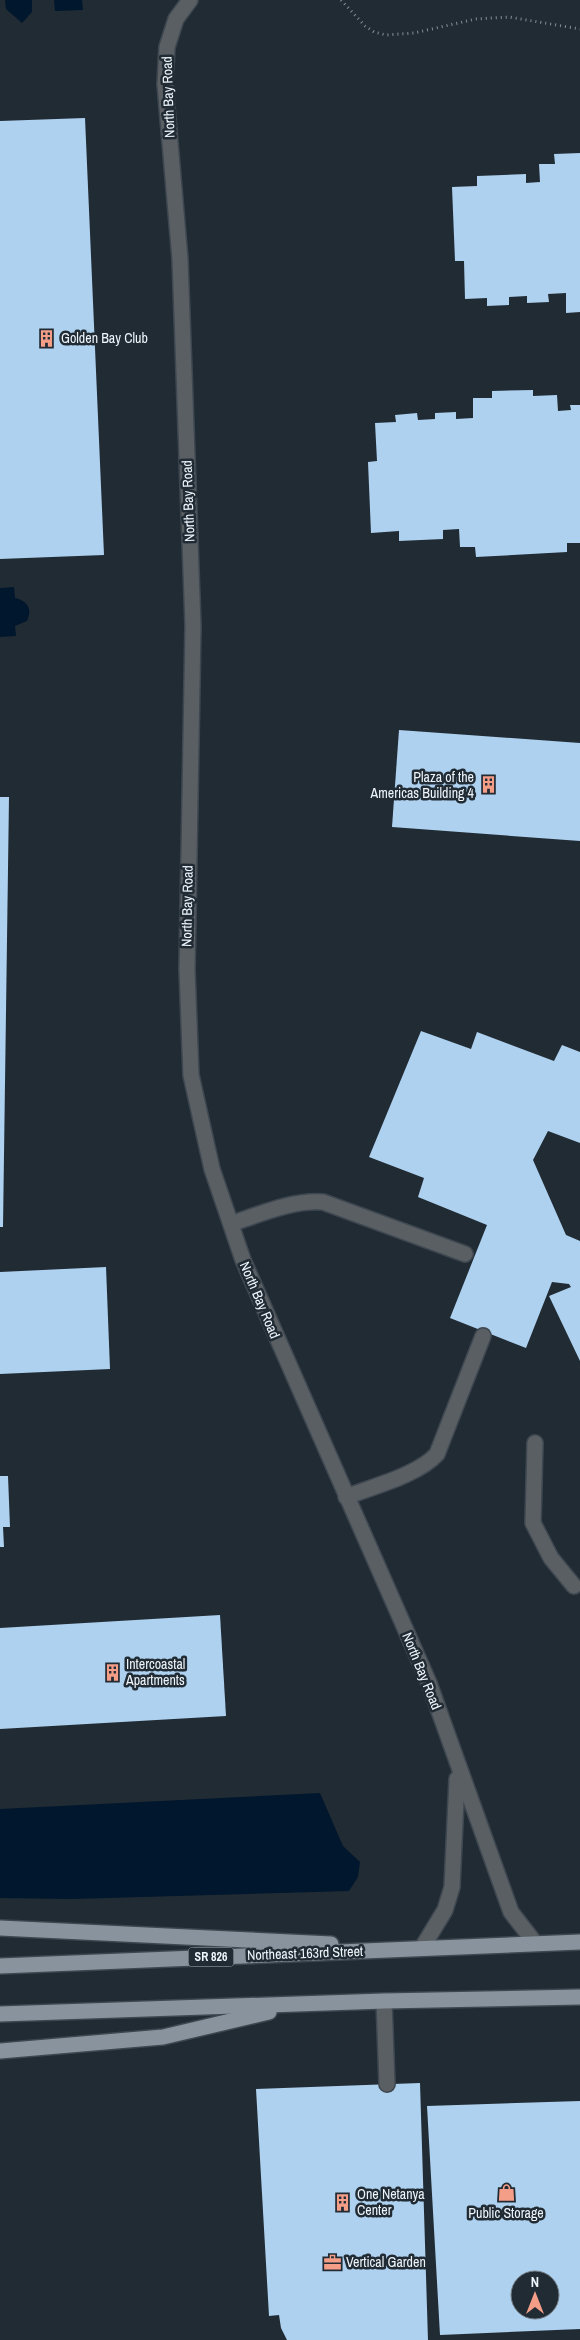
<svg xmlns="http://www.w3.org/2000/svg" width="580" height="2340" font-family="'Archivo Narrow',sans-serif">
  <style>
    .water { fill: #00172d }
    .building { fill: #aed1ef; fill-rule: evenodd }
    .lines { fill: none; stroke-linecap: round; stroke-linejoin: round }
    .lane-casing { stroke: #3e4750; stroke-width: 18 }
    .street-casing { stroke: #3e4750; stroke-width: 18 }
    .primary-casing { stroke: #3e4750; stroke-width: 18 }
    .path { stroke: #868f96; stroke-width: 3; stroke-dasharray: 1 4; stroke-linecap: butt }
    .lane { stroke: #5a5f64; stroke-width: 15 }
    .street { stroke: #5a5f64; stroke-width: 15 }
    .primary { stroke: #89939d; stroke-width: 15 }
    .labels { text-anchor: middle; stroke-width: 5; stroke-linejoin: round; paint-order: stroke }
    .shield { fill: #212b34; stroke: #b0b8bf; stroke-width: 1 }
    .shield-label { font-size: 12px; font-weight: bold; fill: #eef5fb }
    .street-label { font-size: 14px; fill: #eef5fb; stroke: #212b34 }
    .poi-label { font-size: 14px; fill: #eef5fb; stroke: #212b34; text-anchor: start }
  </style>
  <rect width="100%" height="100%" fill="#212b34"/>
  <g class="water">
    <path d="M5 0H32V12L22 23 6 9Z"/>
    <path d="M54 0H82L83 10 55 11Z"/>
    <path d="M14 587 15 598C27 601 33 608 27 621L15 626 16 636 0 637V588Z"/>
    <path d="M320 1793 343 1846 360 1862 358 1877 349 1891 72 1899 0 1898V1809Z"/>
  </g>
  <g class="building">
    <path d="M85 118 104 555 0 559V121Z"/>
    <path d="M580 153V312L566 313V293L548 294 549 302 527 303V296L509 297V305L487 306V298L465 299 464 261H455L452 187 477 186V176L526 174V183L540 182 539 164H555L554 154Z"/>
    <path d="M533 390V396L557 395 558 411 571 410 570 405H580V543H567V552L476 557 475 547H460L459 529 443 530V539L399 541V531L371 533 368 462 377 461 375 423 396 422 395 415 417 413 418 420 435 419V413L456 412V419L473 418V398H492V391Z"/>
    <path d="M399 730 580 743V841L392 827Z"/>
    <path d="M0 797H9L3 1227H0Z"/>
    <path d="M421 1031 471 1049 477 1032 554 1061 562 1045 580 1052V1143L548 1131 533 1160 566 1235 580 1241V1361L549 1296 571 1287 569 1284 552 1282 526 1348 450 1318 487 1225 418 1197 424 1178 369 1157Z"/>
    <path d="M106 1267 110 1369 0 1374V1272Z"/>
    <path d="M0 1476H8L10 1527H3L4 1547H0Z"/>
    <path d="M220 1615 226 1716 0 1729V1628Z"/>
    <path d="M420 2083 428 2340H287L281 2328 279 2315 269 2316 256 2089Z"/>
    <path d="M580 2101V2329L440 2335 427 2106ZM520 2280H550V2310H520Z"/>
  </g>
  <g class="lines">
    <defs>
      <g id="lane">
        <path d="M231 1224C260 1214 292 1200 323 1202L465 1254"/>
        <path d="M535 1443 533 1523 551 1558 574 1586"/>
        <path d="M346 1497C374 1486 418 1475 437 1454L483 1336"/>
        <path d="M384 2001 387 2084"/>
      </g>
      <g id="street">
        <path d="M190 0 176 19 167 47 165 84 180 259 193 626 187 970 191 1075 212 1169 243 1260 429 1683 511 1912 535 1943"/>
        <path d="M422 1948 445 1910 452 1887 457 1779"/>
      </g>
      <g id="primary">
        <path d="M0 1928 331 1944"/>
        <path d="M0 1966 580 1942"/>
        <path d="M0 2014 384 2001 580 1997"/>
        <path d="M0 2051 163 2037 269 2012"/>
      </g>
    </defs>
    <use href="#lane" class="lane-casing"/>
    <use href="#street" class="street-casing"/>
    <use href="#primary" class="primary-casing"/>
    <path class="path" d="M341 0 365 26 374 32 386 35 414 33 476 19 509 17 580 29"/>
    <use href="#lane" class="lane"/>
    <use href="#street" class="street"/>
    <use href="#primary" class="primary"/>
  </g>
  <defs>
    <symbol id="building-bare" viewBox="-9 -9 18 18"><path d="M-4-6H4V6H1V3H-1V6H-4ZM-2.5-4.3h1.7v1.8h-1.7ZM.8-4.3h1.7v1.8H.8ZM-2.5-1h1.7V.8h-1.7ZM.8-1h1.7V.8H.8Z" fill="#f49e88" stroke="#212b34" stroke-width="2.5" paint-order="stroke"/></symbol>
    <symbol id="shop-bare" viewBox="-9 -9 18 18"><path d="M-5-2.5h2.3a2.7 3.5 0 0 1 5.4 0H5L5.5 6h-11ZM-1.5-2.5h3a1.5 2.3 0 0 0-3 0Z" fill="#f49e88" stroke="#212b34" stroke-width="2.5" paint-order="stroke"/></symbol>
    <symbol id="office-bare" viewBox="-9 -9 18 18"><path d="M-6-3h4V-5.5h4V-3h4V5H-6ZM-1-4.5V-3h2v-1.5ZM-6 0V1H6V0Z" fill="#f49e88" stroke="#212b34" stroke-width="2.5" paint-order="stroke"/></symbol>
  </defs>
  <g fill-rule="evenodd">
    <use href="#building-bare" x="34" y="326" width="25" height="25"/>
    <use href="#building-bare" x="476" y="772" width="25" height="25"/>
    <use href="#building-bare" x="100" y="1660" width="25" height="25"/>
    <use href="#shop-bare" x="494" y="2180" width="25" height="25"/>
    <use href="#building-bare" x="330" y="2190" width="25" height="25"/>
    <use href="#office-bare" x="320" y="2250" width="25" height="25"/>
  </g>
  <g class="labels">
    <rect class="shield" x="188.5" y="1947.5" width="45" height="19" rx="4"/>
    <g class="shield-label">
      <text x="211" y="1961">SR 826</text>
    </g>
    <g class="street-label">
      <text transform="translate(168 97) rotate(-92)" y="5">North Bay Road</text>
      <text transform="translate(188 501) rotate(-92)" y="5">North Bay Road</text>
      <text transform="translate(187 906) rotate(-89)" y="5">North Bay Road</text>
      <text transform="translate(260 1300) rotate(67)" y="5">North Bay Road</text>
      <text transform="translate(422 1671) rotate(68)" y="5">North Bay Road</text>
      <text transform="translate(305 1953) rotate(-2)" y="5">Northeast 163rd Street</text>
    </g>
    <g class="poi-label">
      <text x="61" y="343">Golden Bay Club</text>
      <text x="474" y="782" text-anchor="end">Plaza of the<tspan x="474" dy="16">Americas Building 4</tspan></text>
      <text x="126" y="1669">Intercoastal<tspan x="126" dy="16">Apartments</tspan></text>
      <text x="357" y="2199">One Netanya<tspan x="357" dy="16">Center</tspan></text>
      <text x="506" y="2218" text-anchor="middle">Public Storage</text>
      <text x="346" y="2267">Vertical Garden</text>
    </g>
  </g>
  <g transform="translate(535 2295)"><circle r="24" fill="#212b34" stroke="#737c84"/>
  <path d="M0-4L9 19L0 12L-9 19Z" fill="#f49e88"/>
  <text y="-8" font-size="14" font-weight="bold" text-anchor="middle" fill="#eef5fb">N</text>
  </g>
</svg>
